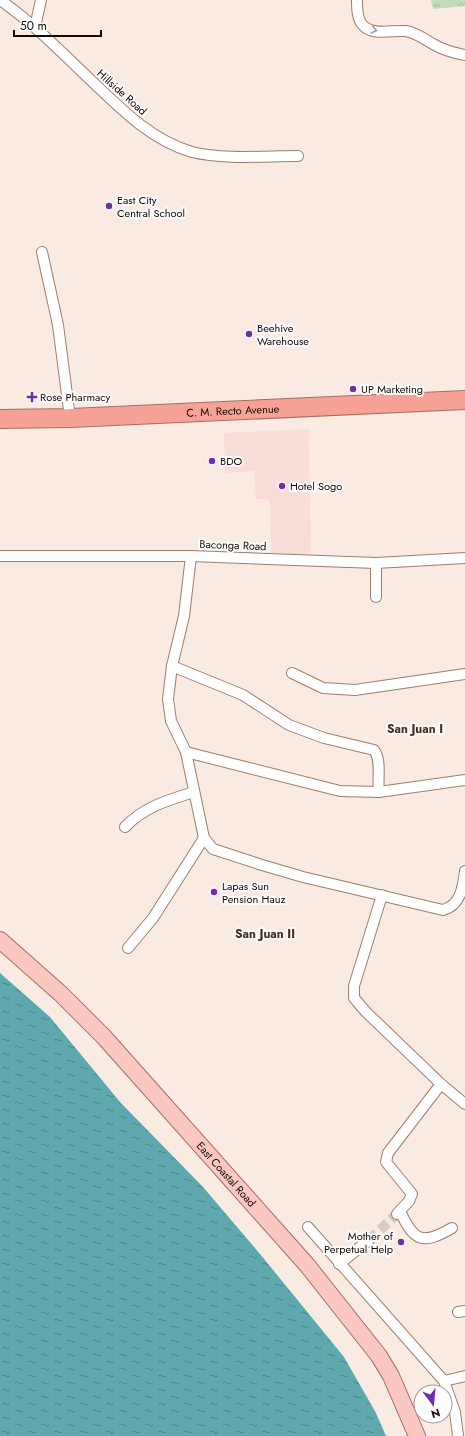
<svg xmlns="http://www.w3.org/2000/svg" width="465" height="1436" font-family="Jost,sans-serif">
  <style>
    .commercial { fill: #f8ded9 }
    .grass { fill: url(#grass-tufts) }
    .water { fill: url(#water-ripples) }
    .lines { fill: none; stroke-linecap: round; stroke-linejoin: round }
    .street-tunnel { stroke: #d8c9c1; stroke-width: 10; stroke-dasharray: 10 5; stroke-linecap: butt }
    .street-casing { stroke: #9e7e6a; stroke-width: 12 }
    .primary-casing { stroke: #a86c64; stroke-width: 18 }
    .highway-casing { stroke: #a86c64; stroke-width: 20 }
    .street { stroke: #fff; stroke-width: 10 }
    .primary { stroke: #fac7c1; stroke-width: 16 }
    .highway { stroke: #f7a297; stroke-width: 18 }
    .oneway { stroke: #a19d9b }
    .poi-dot { fill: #7030a5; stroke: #fcfcfc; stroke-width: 1.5 }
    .labels { text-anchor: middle; stroke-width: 4; stroke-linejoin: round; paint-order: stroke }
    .street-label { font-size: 11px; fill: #140904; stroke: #fcfcfc }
    .poi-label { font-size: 11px; fill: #140904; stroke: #fcfcfc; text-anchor: start }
    .neighbourhood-label { font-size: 12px; font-weight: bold; fill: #482d1b; stroke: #fcfcfc }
  </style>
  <defs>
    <pattern id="grass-tufts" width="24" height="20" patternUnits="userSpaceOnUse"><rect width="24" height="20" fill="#c2dcbc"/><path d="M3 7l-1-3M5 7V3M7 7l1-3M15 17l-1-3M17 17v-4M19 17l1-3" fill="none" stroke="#a6bba0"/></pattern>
    <pattern id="water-ripples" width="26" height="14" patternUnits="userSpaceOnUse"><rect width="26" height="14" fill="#5fa8ad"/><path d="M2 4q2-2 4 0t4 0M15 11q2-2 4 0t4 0" fill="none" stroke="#4d878b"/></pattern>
  </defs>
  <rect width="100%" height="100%" fill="#faebe2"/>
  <path class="commercial" d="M309 429 311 555 271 553 270 499H256L254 471 225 473 224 433Z"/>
  <path class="grass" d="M431 0H465V6L433 9Z"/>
  <path class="water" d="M0 973 50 1017 120 1102 203 1187 260 1254 344 1357 376 1413 386 1436H0Z"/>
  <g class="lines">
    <path class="street-tunnel" d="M369 1240 397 1214"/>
    <defs>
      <g id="street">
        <path d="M0 0C36 25 66 57 98 87 125 113 154 141 192 152 224 160 265 156 298 156"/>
        <path d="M357 0C357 10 357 22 366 28 377 35 394 30 406 31 417 33 424 39 433 44 443 50 454 53 465 55"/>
        <path d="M35 27 41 0"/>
        <path d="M42 252 58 325 70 418"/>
        <path d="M0 556H191L376 563 465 558"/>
        <path d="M191 556 184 616 172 666 168 699 171 721 186 752 204 838 213 849 262 865 303 877 443 910C461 905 463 887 465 871"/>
        <path d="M376 597V563"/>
        <path d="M172 666 243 695 289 725 324 738 374 750C382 760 377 780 379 792"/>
        <path d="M292 673 323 688 355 690 465 674"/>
        <path d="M186 752 340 791 379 792 465 780"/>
        <path d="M125 827C144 807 168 800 194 792"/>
        <path d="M382 895 354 986V998L366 1012 441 1084 465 1104"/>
        <path d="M128 948 153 918 204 838"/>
        <path d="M400 1211C414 1242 423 1245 452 1228"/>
        <path d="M397 1214 409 1201 412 1194 386 1162 388 1153 441 1084"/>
        <path d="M308 1227 444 1381 455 1412 458 1436"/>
        <path d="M339 1264 369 1240"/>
        <path d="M458 1312 465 1311"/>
        <path d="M444 1381 465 1376"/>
      </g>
      <g id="primary">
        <path id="s1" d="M0 940 61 994 104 1037 307 1265 379 1356 391 1376 417 1436"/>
      </g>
      <g id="highway">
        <path id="s2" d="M0 419 70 418 465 400"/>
      </g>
    </defs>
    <use href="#street" class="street-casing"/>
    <use href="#primary" class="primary-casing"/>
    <use href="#highway" class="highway-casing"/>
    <use href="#street" class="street"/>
    <use href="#primary" class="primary"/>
    <use href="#highway" class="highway"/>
  </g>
  <defs><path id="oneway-chevron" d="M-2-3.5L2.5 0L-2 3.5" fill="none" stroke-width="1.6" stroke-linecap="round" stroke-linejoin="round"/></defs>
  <use class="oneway" href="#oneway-chevron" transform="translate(374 30) rotate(12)"/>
  <g class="poi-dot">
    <circle cx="109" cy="206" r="4"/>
    <circle cx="249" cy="334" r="4"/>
    <circle cx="353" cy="389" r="4"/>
    <path d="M30 391h4v4h4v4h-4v4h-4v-4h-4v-4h4z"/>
    <circle cx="212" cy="461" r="4"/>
    <circle cx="282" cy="486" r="4"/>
    <circle cx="214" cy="892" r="4"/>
    <circle cx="401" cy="1242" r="4"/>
  </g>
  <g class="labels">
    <g class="street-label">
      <text transform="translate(122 92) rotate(42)" y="4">Hillside Road</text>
      <text dy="4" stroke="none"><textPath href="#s2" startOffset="233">C. M. Recto Avenue</textPath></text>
      <text transform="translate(233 545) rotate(2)" y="4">Baconga Road</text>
      <text dy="4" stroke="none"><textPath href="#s1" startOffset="326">East Coastal Road</textPath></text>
    </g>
    <g class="poi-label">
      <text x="117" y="204">East City<tspan x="117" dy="13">Central School</tspan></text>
      <text x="257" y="332">Beehive<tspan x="257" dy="13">Warehouse</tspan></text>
      <text x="361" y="393">UP Marketing</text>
      <text x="40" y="401">Rose Pharmacy</text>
      <text x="220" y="465">BDO</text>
      <text x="290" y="490">Hotel Sogo</text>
      <text x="222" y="890">Lapas Sun<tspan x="222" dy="13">Pension Hauz</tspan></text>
      <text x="393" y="1240" text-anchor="end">Mother of<tspan x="393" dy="13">Perpetual Help</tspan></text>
    </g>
    <g class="neighbourhood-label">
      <text x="415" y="733">San Juan I</text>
      <text x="265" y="938">San Juan II</text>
    </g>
  </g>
  <g transform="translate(433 1404) rotate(164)"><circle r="19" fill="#fcfcfc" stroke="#9f9b99"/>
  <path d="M0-3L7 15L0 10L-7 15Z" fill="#7030a5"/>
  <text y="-6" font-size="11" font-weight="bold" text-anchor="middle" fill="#140904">N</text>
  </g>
  <path d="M14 30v6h87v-6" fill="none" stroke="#140904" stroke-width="2"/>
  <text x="20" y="30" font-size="12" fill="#140904" stroke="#fcfcfc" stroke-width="3" paint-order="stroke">50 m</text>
</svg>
